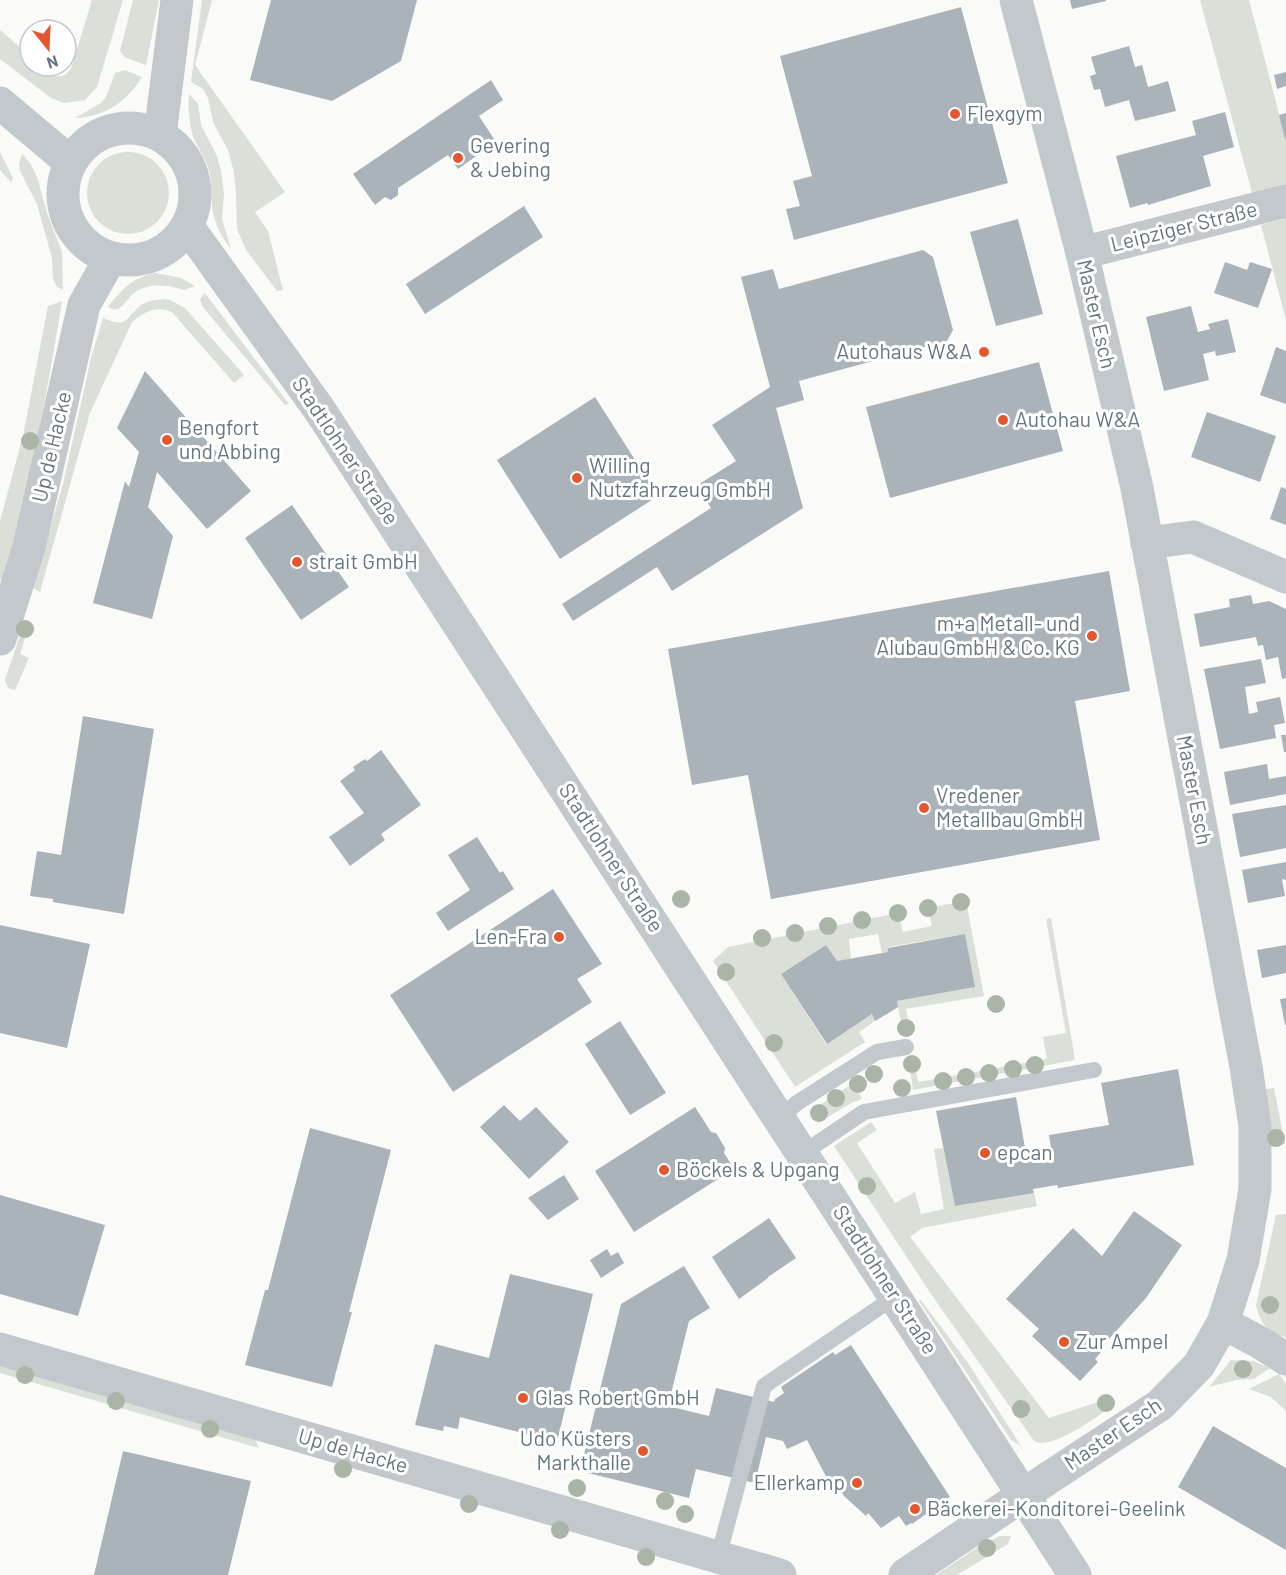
<svg xmlns="http://www.w3.org/2000/svg" width="1286" height="1575" font-family="Barlow,sans-serif">
  <style>
    .green { fill: #dadfd7 }
    .building { fill: #aab3b9 }
    .lines { fill: none; stroke-linecap: round; stroke-linejoin: round }
    .service { stroke: #c3c8cc; stroke-width: 16 }
    .minor { stroke: #c3c8cc; stroke-width: 33 }
    .tertiary { stroke: #c3c8cc; stroke-width: 33 }
    .tree { fill: #aab4a7 }
    .poi-dot { fill: #e4572e; stroke: #fff; stroke-width: 2 }
    .labels { text-anchor: middle; stroke-width: 6; stroke-linejoin: round; paint-order: stroke }
    .poi-label { font-size: 21px; fill: #657683; stroke: #fff; text-anchor: start }
    .street-label { font-size: 21px; fill: #657683; stroke: #fff }
  </style>
  <rect width="100%" height="100%" fill="#fafaf8"/>
  <g class="green">
    <path d="M92 0H123L97 87 85 100 64 103 51 98 0 59V30L30 56V66H41C53 76 64 83 72 66Z"/>
    <path d="M133 0H159L146 65 126 58 120 51Z"/>
    <path d="M202 0H212L195 65 285 192 255 212 268 231 283 290 277 291 246 250 237 229 236 192 234 172 228 150 213 122 208 98 203 89 191 82Z"/>
    <path d="M1200 0H1249L1286 140V191L1254 200Z"/>
    <path d="M125 70 142 77C126 102 105 117 75 118L101 103 106 97 115 73Z"/>
    <path d="M189 94 198 104 201 125 217 156 221 171 224 193 222 219 231 249C221 237 214 222 212 207 211 196 212 185 210 174 207 160 198 149 193 136 189 122 188 108 189 94Z"/>
    <path d="M0 152 13 178 11 182 0 170Z"/>
    <circle cx="128" cy="193" r="41"/>
    <path d="M22 154 30 163 37 177 47 213 62 252 63 290 57 287 53 278 52 258 37 204 20 171 19 164Z"/>
    <path d="M1286 218V320L1261 225Z"/>
    <path d="M156 273 181 278 195 286 184 290C168 285 149 282 134 293 125 300 121 315 108 307 122 289 133 277 156 273Z"/>
    <path d="M205 293 289 404 285 405 202 306 200 299Z"/>
    <path d="M163 299 170 300 185 308 244 375 234 383 172 312C156 305 144 312 132 322L90 413 40 592 33 588 64 480 91 358 103 318C128 329 125 318 140 306 146 301 155 300 163 299Z"/>
    <path d="M62 301C47 394 30 485 5 575L0 580V521L23 436 48 306Z"/>
    <path d="M25 620 30 622 20 654 29 658 15 690 8 688 5 680Z"/>
    <path d="M966 901 984 996 906 1009 910 1032 903 1033 897 1001 974 987 965 934 888 947V952L882 953 878 934 849 939 851 959 837 961 826 945 781 974 826 1044 872 1014 875 1021 859 1032 865 1042 795 1087 713 961 728 947 898 913 903 932 932 926 928 908Z"/>
    <path d="M1051 918 1075 1060 913 1090 909 1061 914 1060 918 1082 1047 1059 1043 1037 1066 1033 1046 919Z"/>
    <path d="M861 1078 865 1084 857 1090 862 1099 853 1102 818 1123 811 1111Z"/>
    <path d="M1274 1088 1285 1144 1270 1146 1266 1089Z"/>
    <path d="M871 1122 877 1130 857 1143 895 1203 915 1192 921 1214 944 1209 934 1149 943 1148 955 1206 1034 1193 1037 1206 922 1228 910 1237 1049 1418 1107 1399 1113 1405C1098 1416 1052 1451 1034 1441L931 1294 834 1146Z"/>
    <path d="M1286 1214V1337C1269 1336 1259 1321 1256 1305L1276 1215Z"/>
    <path d="M921 1300 968 1363 1021 1446 1011 1440 919 1301Z"/>
    <path d="M1231 1360 1253 1361 1270 1368 1254 1379 1236 1380 1209 1387Z"/>
    <path d="M0 1363 254 1437 259 1448 0 1373Z"/>
    <path d="M1279 1374 1286 1384V1411L1271 1397 1249 1389Z"/>
    <path d="M1000 1536H1011L1008 1544 957 1575H936L981 1545Z"/>
  </g>
  <g class="building">
    <path d="M271 0H417L401 61 332 101 250 80Z"/>
    <path d="M1070 0H1106V1L1072 9Z"/>
    <path d="M961 7 1008 183 794 240 786 209 800 206 793 181 812 176 780 56Z"/>
    <path d="M1129 46 1135 67 1142 65 1148 87 1168 81 1176 111 1135 121 1129 100 1105 107 1100 89 1094 90 1090 76 1096 74 1091 57Z"/>
    <path d="M1286 72V86L1277 89 1274 75Z"/>
    <path d="M491 80 503 100 479 116 496 142 458 169 448 155 398 188V195L391 200 385 197 375 205 353 174Z"/>
    <path d="M1225 112 1234 147 1203 156 1211 186 1148 205 1147 203 1130 208 1116 156 1196 135 1192 121Z"/>
    <path d="M1286 113V139H1285L1279 115Z"/>
    <path d="M524 206 543 237 425 314 406 284Z"/>
    <path d="M1018 219 1043 314 996 326 970 232Z"/>
    <path d="M923 250 933 257 953 330 947 341 799 381 804 400 776 408 803 508 672 591 657 567 573 621 562 604 711 508 696 486 736 461 712 425 770 387 741 277 773 269 779 289Z"/>
    <path d="M1225 262 1247 270 1250 262 1272 269 1258 308 1214 293Z"/>
    <path d="M1191 306 1198 332 1210 329 1208 324 1228 319 1236 352 1216 356 1215 351 1203 354 1209 380 1164 391 1146 317Z"/>
    <path d="M1276 347 1286 351V404L1260 395Z"/>
    <path d="M1039 362 1063 451 890 498 866 407Z"/>
    <path d="M145 371 251 491 207 529 157 472 148 507 173 536 152 619 93 603 125 481 129 487 139 452 117 428Z"/>
    <path d="M595 397 658 496 560 559 497 460Z"/>
    <path d="M1207 412 1276 436 1260 482 1191 457Z"/>
    <path d="M1281 487 1286 489V525L1270 519Z"/>
    <path d="M292 505 349 587 301 620 245 538Z"/>
    <path d="M1109 571 1130 691 1075 701 1100 840 771 899 748 775 692 785 668 649Z"/>
    <path d="M1251 595 1253 604 1269 601 1286 609V678L1282 679 1278 657 1266 660 1263 645 1258 646 1256 637 1200 647 1194 614 1230 607 1229 599Z"/>
    <path d="M1261 659 1266 683 1245 687 1249 714 1258 712 1256 702 1280 697 1285 723 1274 725 1276 738 1220 749 1204 669Z"/>
    <path d="M83 716 154 729 124 914 53 902V899L30 896 37 851 61 855Z"/>
    <path d="M1281 735H1286V752H1284Z"/>
    <path d="M381 750 421 805 381 834 385 840 350 866 329 837 364 813 340 781 355 770 353 767 365 759 367 761Z"/>
    <path d="M1267 764 1269 779 1286 776V794L1230 805 1224 772Z"/>
    <path d="M1286 805V848L1240 857 1232 814Z"/>
    <path d="M477 837 500 873 503 871 514 889 448 931 436 913 470 890 448 855Z"/>
    <path d="M1286 862V880L1282 879 1285 896 1248 903 1242 870Z"/>
    <path d="M553 889 602 964 577 979 592 1002 453 1092 390 995Z"/>
    <path d="M0 925 90 944 67 1048 0 1033Z"/>
    <path d="M965 934 975 987 897 1001 898 1007 887 1014 875 1021 872 1014 827 1044 781 974 826 945 837 961 888 952V948Z"/>
    <path d="M1286 945V973L1262 978 1257 950Z"/>
    <path d="M1286 998V1025H1285L1280 999Z"/>
    <path d="M620 1021 666 1093 630 1115 585 1044Z"/>
    <path d="M1178 1069 1194 1165 1058 1188 1057 1185 1033 1189 1034 1193 955 1206 936 1111 1016 1097 1027 1159 1052 1155 1049 1135 1109 1125 1101 1083Z"/>
    <path d="M504 1105 520 1121 536 1107 569 1142 529 1179 480 1127Z"/>
    <path d="M695 1107 711 1132 716 1133 725 1148 724 1153 734 1169 634 1232 595 1171Z"/>
    <path d="M310 1128 391 1150 349 1312H352L332 1387 245 1365 265 1290H268Z"/>
    <path d="M564 1175 579 1199 548 1220 528 1198Z"/>
    <path d="M0 1195 105 1225 78 1316 0 1294Z"/>
    <path d="M1134 1211 1182 1245 1146 1298 1099 1350 1102 1351 1095 1359 1098 1362 1080 1381 1032 1336 1039 1329 1006 1299 1073 1228 1102 1256Z"/>
    <path d="M769 1218 796 1258 768 1277V1278L739 1299 712 1257Z"/>
    <path d="M607 1249 611 1256 618 1252 624 1263 601 1278 590 1260Z"/>
    <path d="M684 1266 710 1308 689 1321 668 1406 709 1416 716 1388 774 1402 775 1399 784 1393 781 1387 833 1352 835 1355 851 1345 950 1497 912 1524 911 1523 906 1526 899 1516 881 1528 868 1513 866 1516 844 1496 836 1483 831 1486 807 1440 787 1449 783 1441 766 1437 755 1483 696 1469 689 1498 580 1471 621 1304Z"/>
    <path d="M510 1274 593 1294 557 1442 460 1417 458 1429 444 1426 443 1431 415 1425 435 1344 489 1358Z"/>
    <path d="M1213 1426 1286 1468V1550L1178 1487Z"/>
    <path d="M123 1451 251 1481 228 1575H94Z"/>
  </g>
  <g class="lines">
    <g class="service">
      <path d="M780 1117 797 1103 877 1052 906 1047"/>
      <path d="M803 1153 864 1112 1094 1070"/>
      <path d="M718 1558 764 1386 896 1296"/>
    </g>
    <g class="minor">
      <path d="M1082 253 1286 201"/>
      <path d="M1147 543 1193 537 1286 577"/>
      <path d="M1223 1323 1261 1343 1286 1359"/>
      <path d="M0 1349 780 1575"/>
      <path d="M905 1575 1050 1477 1160 1405 1199 1365 1223 1323 1243 1260 1255 1189V1126L1246 1067 1137 488 1082 253 1016 0"/>
    </g>
    <g class="tertiary">
      <path d="M0 103 70 162"/>
      <circle cx="129" cy="194" r="66"/>
      <path d="M160 135 177 0"/>
      <path d="M188 227 319 409 1075 1575"/>
      <path d="M0 639 29 547 84 305 110 259"/>
    </g>
  </g>
  <g class="tree">
    <circle cx="30" cy="441" r="9"/>
    <circle cx="25" cy="629" r="9"/>
    <circle cx="681" cy="899" r="9"/>
    <circle cx="961" cy="902" r="9"/>
    <circle cx="928" cy="908" r="9"/>
    <circle cx="898" cy="913" r="9"/>
    <circle cx="862" cy="920" r="9"/>
    <circle cx="828" cy="926" r="9"/>
    <circle cx="795" cy="933" r="9"/>
    <circle cx="762" cy="938" r="9"/>
    <circle cx="726" cy="972" r="9"/>
    <circle cx="996" cy="1004" r="9"/>
    <circle cx="906" cy="1028" r="9"/>
    <circle cx="774" cy="1043" r="9"/>
    <circle cx="912" cy="1064" r="9"/>
    <circle cx="1035" cy="1065" r="9"/>
    <circle cx="1013" cy="1069" r="9"/>
    <circle cx="989" cy="1073" r="9"/>
    <circle cx="874" cy="1074" r="9"/>
    <circle cx="966" cy="1077" r="9"/>
    <circle cx="943" cy="1081" r="9"/>
    <circle cx="858" cy="1084" r="9"/>
    <circle cx="902" cy="1088" r="9"/>
    <circle cx="836" cy="1098" r="9"/>
    <circle cx="819" cy="1113" r="9"/>
    <circle cx="1276" cy="1138" r="9"/>
    <circle cx="867" cy="1186" r="9"/>
    <circle cx="1270" cy="1305" r="9"/>
    <circle cx="1243" cy="1369" r="9"/>
    <circle cx="25" cy="1375" r="9"/>
    <circle cx="116" cy="1401" r="9"/>
    <circle cx="1106" cy="1403" r="9"/>
    <circle cx="1021" cy="1409" r="9"/>
    <circle cx="210" cy="1429" r="9"/>
    <circle cx="343" cy="1469" r="9"/>
    <circle cx="577" cy="1488" r="9"/>
    <circle cx="665" cy="1501" r="9"/>
    <circle cx="469" cy="1504" r="9"/>
    <circle cx="685" cy="1514" r="9"/>
    <circle cx="560" cy="1530" r="9"/>
    <circle cx="987" cy="1548" r="9"/>
    <circle cx="646" cy="1557" r="9"/>
  </g>
  <g class="poi-dot">
    <circle cx="955" cy="114" r="6"/>
    <circle cx="458" cy="158" r="6"/>
    <circle cx="984" cy="352" r="6"/>
    <circle cx="1003" cy="420" r="6"/>
    <circle cx="167" cy="440" r="6"/>
    <circle cx="577" cy="478" r="6"/>
    <circle cx="297" cy="562" r="6"/>
    <circle cx="1092" cy="636" r="6"/>
    <circle cx="924" cy="808" r="6"/>
    <circle cx="559" cy="937" r="6"/>
    <circle cx="985" cy="1153" r="6"/>
    <circle cx="664" cy="1170" r="6"/>
    <circle cx="1064" cy="1342" r="6"/>
    <circle cx="523" cy="1398" r="6"/>
    <circle cx="643" cy="1451" r="6"/>
    <circle cx="857" cy="1483" r="6"/>
    <circle cx="915" cy="1509" r="6"/>
  </g>
  <g class="labels">
    <g class="poi-label">
      <text x="967" y="121">Flexgym</text>
      <text x="470" y="153">Gevering<tspan x="470" dy="24">&amp; Jebing</tspan></text>
      <text x="972" y="359" text-anchor="end">Autohaus W&amp;A</text>
      <text x="1015" y="427">Autohau W&amp;A</text>
      <text x="179" y="435">Bengfort<tspan x="179" dy="24">und Abbing</tspan></text>
      <text x="589" y="473">Willing<tspan x="589" dy="24">Nutzfahrzeug GmbH</tspan></text>
      <text x="309" y="569">strait GmbH</text>
      <text x="1080" y="631" text-anchor="end">m+a Metall- und<tspan x="1080" dy="24">Alubau GmbH &amp; Co. KG</tspan></text>
      <text x="936" y="803">Vredener<tspan x="936" dy="24">Metallbau GmbH</tspan></text>
      <text x="547" y="944" text-anchor="end">Len-Fra</text>
      <text x="997" y="1160">epcan</text>
      <text x="676" y="1177">Böckels &amp; Upgang</text>
      <text x="1076" y="1349">Zur Ampel</text>
      <text x="535" y="1405">Glas Robert GmbH</text>
      <text x="631" y="1446" text-anchor="end">Udo Küsters<tspan x="631" dy="24">Markthalle</tspan></text>
      <text x="845" y="1490" text-anchor="end">Ellerkamp</text>
      <text x="927" y="1516">Bäckerei-Konditorei-Geelink</text>
    </g>
    <g class="street-label">
      <text transform="translate(1184 227) rotate(-14)" y="7">Leipziger Straße</text>
      <text transform="translate(1096 314) rotate(77)" y="7">Master Esch</text>
      <text transform="translate(52 447) rotate(-77)" y="7">Up de Hacke</text>
      <text transform="translate(345 451) rotate(56)" y="7">Stadtlohner Straße</text>
      <text transform="translate(1194 790) rotate(79)" y="7">Master Esch</text>
      <text transform="translate(611 858) rotate(57)" y="7">Stadtlohner Straße</text>
      <text transform="translate(885 1280) rotate(57)" y="7">Stadtlohner Straße</text>
      <text transform="translate(1113 1434) rotate(-34)" y="7">Master Esch</text>
      <text transform="translate(353 1451) rotate(16)" y="7">Up de Hacke</text>
    </g>
  </g>
  <g transform="translate(48 48) rotate(162)"><circle r="28" fill="#ffffff" stroke="#c1c8cd" stroke-width="1.5"/>
  <path d="M0-4.5L10 22L0 15L-10 22Z" fill="#e4572e"/>
  <text y="-9" font-size="16" font-weight="bold" text-anchor="middle" fill="#657683">N</text>
  </g>
</svg>
